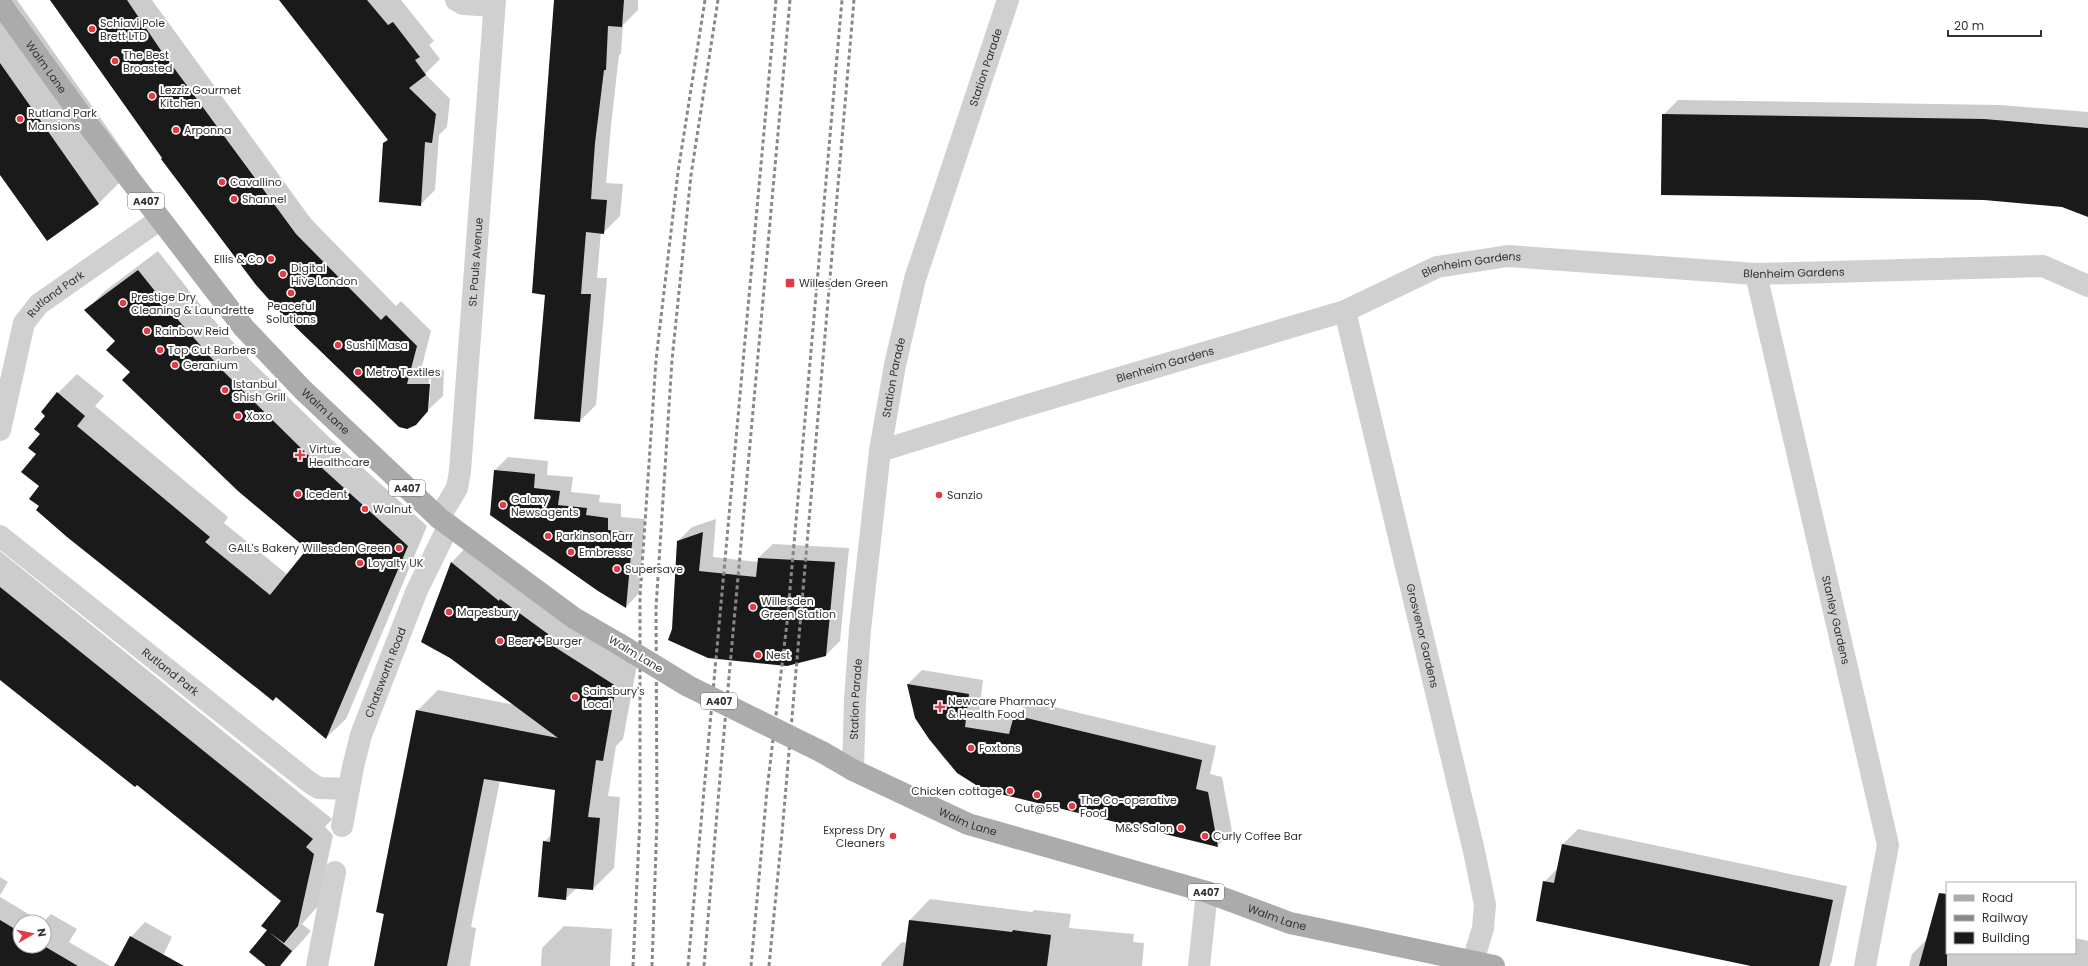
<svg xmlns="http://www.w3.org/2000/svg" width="2088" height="966" font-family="Poppins,sans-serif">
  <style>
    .shadow { fill: #0003 }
    .building { fill: #1a1a1a }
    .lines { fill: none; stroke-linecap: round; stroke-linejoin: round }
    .minor { stroke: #d0d0d0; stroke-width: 22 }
    .tertiary { stroke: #d0d0d0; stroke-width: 22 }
    .primary { stroke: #ababab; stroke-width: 22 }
    .rail { stroke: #888; stroke-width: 3; stroke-dasharray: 4 3; stroke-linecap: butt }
    .primary-bridge { stroke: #ababab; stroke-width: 22 }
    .poi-dot { fill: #e63946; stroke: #fff; stroke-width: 1.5 }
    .labels { text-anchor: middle; stroke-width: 4; stroke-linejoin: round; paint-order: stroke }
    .shield { fill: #fff; stroke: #707070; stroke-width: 1 }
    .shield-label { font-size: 10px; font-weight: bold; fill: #333 }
    .poi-label { font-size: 11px; fill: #333; stroke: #fff; text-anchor: start }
    .street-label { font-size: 11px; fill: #333; stroke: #fff }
  </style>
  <rect width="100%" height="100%" fill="#fff"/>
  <g class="shadow">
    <path d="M0 0H17L135 167 99 203 47 240 0 174Z"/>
    <path d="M50 0H152L311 219 396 306 401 301 431 331 421 370H444L443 396 429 409 431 379H429L427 412 163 158Z"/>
    <path d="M280 0H401L434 41 429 45 440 59 425 74 450 99 447 127 439 135 435 190 420 205 384 143 388 139Z"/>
    <path d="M555 0H638V10L623 25 621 53 619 55 611 126 606 183 623 184 620 216 604 232H601L597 278H607L596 405 580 421 546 294Z"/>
    <path d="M1678 100 2000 105 2088 112V216L2063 206 1663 115Z"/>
    <path d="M158 251 198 302 241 351 331 439 427 526 346 719 326 738 40 506 37 454 41 434 47 416 58 393 77 374 104 396 95 406 228 517 224 523 288 575 309 548 131 372 116 341 86 310 105 291Z"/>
    <path d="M508 457 548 461 547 475 573 477 571 492 600 495 599 502 621 504V517L645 519 639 593 626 607 495 470Z"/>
    <path d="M716 519 713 557 758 562V558L773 544 849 548 840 641 826 655 673 629 678 541 692 527Z"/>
    <path d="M472 541 637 665 623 739 616 746 608 796 620 797 614 868 593 889 577 888 565 899 544 842 552 834 556 789 500 780 471 927 476 928 470 966H375L417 711 438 690 515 705 450 657 422 641 452 562Z"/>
    <path d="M0 551 332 819 325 827 333 835 318 906 302 924 311 931 280 966H267L268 930 283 901 137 784 135 786 0 680Z"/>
    <path d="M922 670 983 680 979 713 1014 718 1015 715 1030 701 1216 746 1210 774 1222 777 1232 831 1218 845 958 772 942 756 917 718 908 684Z"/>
    <path d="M1578 829 1847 886 1831 964 1829 966H1754L1544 882 1558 868 1563 844Z"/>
    <path d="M0 877 8 882 0 895Z"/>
    <path d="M0 897 42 922H20V946H44L43 922 51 914 77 929 69 942 110 966H0Z"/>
    <path d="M930 899 1032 912 1034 910 1071 914 1069 928 1134 934 1133 942 1144 943 1142 966H881L882 963 902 942 907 943 910 920Z"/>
    <path d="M1947 905V953H2075V938L2088 941V966H1909L1912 954 1927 939Z"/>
    <path d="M145 922 172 937 158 966H113L117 961 131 937Z"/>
    <path d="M564 926 612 929 610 966H541L542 948Z"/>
  </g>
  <g class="building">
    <path d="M50 0H127L160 49 296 234 381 320 386 315 417 346 407 384H430L428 411 416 425 407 429 399 427 281 313 256 285 161 159 162 158Z"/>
    <path d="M279 0H367L388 25 393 22 420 57 415 60 426 75 409 88 436 114 432 143 425 142 421 206 379 202 383 143 388 140Z"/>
    <path d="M554 0H624L622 27 608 26 606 70H604L595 143 591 199 607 200 604 234 586 232 581 294H591L580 422 534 419 545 295 532 293Z"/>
    <path d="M0 63 99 204 47 241 0 175Z"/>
    <path d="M1662 114 1984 119 2088 128V217L2062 207 1984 200 1661 195Z"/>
    <path d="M138 270 179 321 222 370 311 458 408 546 326 739 276 697 273 701 67 537 36 510 39 506 29 499 39 486 21 472 36 454 28 448 40 434 34 429 45 416 41 412 57 392 85 416 77 426 210 537 205 542 270 595 307 549 238 491 122 380 130 372 106 350 115 341 84 310Z"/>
    <path d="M494 470 535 474 534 488 560 491 558 505 587 508 586 515 608 518V530L633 533 626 608 598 591 490 515Z"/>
    <path d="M703 532 699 571 756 577 758 558 835 562 826 656 787 666 708 658 668 640 672 629 677 541Z"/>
    <path d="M451 562 499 601 500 599 548 634 547 642 616 686 603 761 596 760 588 817 600 818 593 890 567 888 566 900 538 897 543 841 550 842 555 790 484 779 447 966H374L384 914 376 912 416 710 558 738 450 658 421 642Z"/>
    <path d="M0 587 313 839 306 847 314 854 298 926 284 943 269 932 292 951 280 966H266L249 952 267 930 261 926 281 901 137 785 135 787 0 680Z"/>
    <path d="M907 684 969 694 965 727 1009 734 1014 715 1202 760 1196 789 1208 792 1218 847 996 793 976 785 957 773 929 739 915 718Z"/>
    <path d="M1562 844 1833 900 1819 966H1751L1536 921 1543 881 1554 883Z"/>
    <path d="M1939 893 1947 894V966H1919Z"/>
    <path d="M0 920 20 932V946H44L78 966H0Z"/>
    <path d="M909 920 1012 932 1013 930 1051 935 1047 966H903Z"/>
    <path d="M130 936 184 966H114Z"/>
  </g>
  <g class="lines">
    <g class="minor">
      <path d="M456 0 463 4 494 6"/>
      <path id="s1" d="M1756 274 1888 845 1865 966"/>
      <path id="s2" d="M1345 311 1474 851 1485 905 1483 928 1473 961"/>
      <path id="s3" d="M0 430 24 323 39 304 159 220"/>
      <path id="s4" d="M880 451 1018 408 1345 311 1437 267 1508 256 1756 274 2043 266 2088 286"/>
      <path id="s5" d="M0 536 309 782 319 788 349 789"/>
      <path id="s6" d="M853 770 855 700 860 630 880 451 895 365 915 279 1008 0"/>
      <path id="s7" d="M342 826 353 767 361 735 417 590 449 525"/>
      <path d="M317 966 335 872"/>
      <path d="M1199 966 1207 892"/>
    </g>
    <path class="tertiary" id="s8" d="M439 518 457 488 460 471 495 0"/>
    <g class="primary">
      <path id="s9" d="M0 3 85 121 244 328 303 390 439 518 574 618 619 644"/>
      <path id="s10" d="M822 752 853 770 968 824 1207 892 1290 923 1494 966"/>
    </g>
    <g class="rail">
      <path d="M633 966 640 818V597L656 360 678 172 705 0"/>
      <path d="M652 966 657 820 656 608 672 360 691 175 718 0"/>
      <path d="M688 966 776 0"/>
      <path d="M704 966 721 766 790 0"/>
      <path d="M751 966 767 790 787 623 842 0"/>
      <path d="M769 966 782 833 854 0"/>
    </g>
    <path class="primary-bridge" d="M619 644 688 686 822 752"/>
  </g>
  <g class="poi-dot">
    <circle cx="92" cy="29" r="4"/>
    <circle cx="115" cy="61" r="4"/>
    <circle cx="152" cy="96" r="4"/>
    <circle cx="20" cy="119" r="4"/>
    <circle cx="176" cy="130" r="4"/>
    <circle cx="222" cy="182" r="4"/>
    <circle cx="234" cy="199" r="4"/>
    <circle cx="271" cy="259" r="4"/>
    <circle cx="283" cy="274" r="4"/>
    <rect x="785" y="278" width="10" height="10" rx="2"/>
    <circle cx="291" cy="293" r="4"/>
    <circle cx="123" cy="303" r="4"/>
    <circle cx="147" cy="331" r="4"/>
    <circle cx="338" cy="345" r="4"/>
    <circle cx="160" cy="350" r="4"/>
    <circle cx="175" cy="365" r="4"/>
    <circle cx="358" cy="372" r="4"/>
    <circle cx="225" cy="390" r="4"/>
    <circle cx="238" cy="416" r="4"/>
    <path d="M298 449h4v4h4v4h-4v4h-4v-4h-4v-4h4z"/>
    <circle cx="298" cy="494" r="4"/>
    <circle cx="939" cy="495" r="4"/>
    <circle cx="503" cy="505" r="4"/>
    <circle cx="365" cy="509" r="4"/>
    <circle cx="548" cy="536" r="4"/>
    <circle cx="399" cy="548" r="4"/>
    <circle cx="571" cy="552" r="4"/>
    <circle cx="360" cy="563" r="4"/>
    <circle cx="617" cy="569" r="4"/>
    <circle cx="753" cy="607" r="4"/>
    <circle cx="449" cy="612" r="4"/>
    <circle cx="500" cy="641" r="4"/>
    <circle cx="758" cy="655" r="4"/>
    <circle cx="575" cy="697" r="4"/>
    <path d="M938 701h4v4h4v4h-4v4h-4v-4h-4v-4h4z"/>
    <circle cx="971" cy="748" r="4"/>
    <circle cx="1010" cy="791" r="4"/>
    <circle cx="1037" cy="795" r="4"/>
    <circle cx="1072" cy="806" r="4"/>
    <circle cx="1181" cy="828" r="4"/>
    <circle cx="893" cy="836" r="4"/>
    <circle cx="1205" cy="836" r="4"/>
  </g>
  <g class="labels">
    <g class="shield">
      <rect x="128" y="193" width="36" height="16" rx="3"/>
      <rect x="389" y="480" width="36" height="16" rx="3"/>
      <rect x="701" y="693" width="36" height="16" rx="3"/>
      <rect x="1188" y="884" width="36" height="16" rx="3"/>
    </g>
    <g class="shield-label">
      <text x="146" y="205">A407</text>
      <text x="407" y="492">A407</text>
      <text x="719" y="705">A407</text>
      <text x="1206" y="896">A407</text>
    </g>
    <g class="poi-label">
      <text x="100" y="27">Schiavi Pole<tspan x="100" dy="13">Brett LTD</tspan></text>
      <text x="123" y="59">The Best<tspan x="123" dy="13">Broasted</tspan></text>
      <text x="160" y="94">Lezziz Gourmet<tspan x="160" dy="13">Kitchen</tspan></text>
      <text x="28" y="117">Rutland Park<tspan x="28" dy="13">Mansions</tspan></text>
      <text x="184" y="134">Arponna</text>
      <text x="230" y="186">Cavallino</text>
      <text x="242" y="203">Shannel</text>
      <text x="263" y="263" text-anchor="end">Ellis &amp; Co</text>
      <text x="291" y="272">Digital<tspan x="291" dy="13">Hive London</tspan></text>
      <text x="799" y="287">Willesden Green</text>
      <text x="131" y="301">Prestige Dry<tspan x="131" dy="13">Cleaning &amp; Laundrette</tspan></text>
      <text x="291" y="310" text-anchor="middle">Peaceful<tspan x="291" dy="13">Solutions</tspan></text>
      <text x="155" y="335">Rainbow Reid</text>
      <text x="346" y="349">Sushi Masa</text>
      <text x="168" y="354">Top Cut Barbers</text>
      <text x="183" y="369">Geranium</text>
      <text x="366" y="376">Metro Textiles</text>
      <text x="233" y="388">Istanbul<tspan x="233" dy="13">Shish Grill</tspan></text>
      <text x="246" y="420">Xoxo</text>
      <text x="309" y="453">Virtue<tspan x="309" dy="13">Healthcare</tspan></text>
      <text x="306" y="498">Icedent</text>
      <text x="947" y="499">Sanzio</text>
      <text x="511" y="503">Galaxy<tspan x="511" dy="13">Newsagents</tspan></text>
      <text x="373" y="513">Walnut</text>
      <text x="556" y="540">Parkinson Farr</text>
      <text x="391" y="552" text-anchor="end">GAIL's Bakery Willesden Green</text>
      <text x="579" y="556">Embresso</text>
      <text x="368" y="567">Loyalty UK</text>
      <text x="625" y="573">Supersave</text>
      <text x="761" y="605">Willesden<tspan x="761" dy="13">Green Station</tspan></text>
      <text x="457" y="616">Mapesbury</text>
      <text x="508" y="645">Beer + Burger</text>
      <text x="766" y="659">Nest</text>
      <text x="583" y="695">Sainsbury's<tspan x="583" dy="13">Local</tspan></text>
      <text x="948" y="705">Newcare Pharmacy<tspan x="948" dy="13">&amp; Health Food</tspan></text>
      <text x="979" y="752">Foxtons</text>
      <text x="1002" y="795" text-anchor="end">Chicken cottage</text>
      <text x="1080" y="804">The Co-operative<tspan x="1080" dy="13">Food</tspan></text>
      <text x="1037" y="812" text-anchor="middle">Cut@55</text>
      <text x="1173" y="832" text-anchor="end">M&amp;S Salon</text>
      <text x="885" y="834" text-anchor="end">Express Dry<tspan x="885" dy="13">Cleaners</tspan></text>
      <text x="1213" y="840">Curly Coffee Bar</text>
    </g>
    <g class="street-label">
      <text dy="4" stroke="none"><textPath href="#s9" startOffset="79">Walm Lane</textPath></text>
      <text dy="4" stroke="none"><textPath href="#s6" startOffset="719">Station Parade</textPath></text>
      <text dy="4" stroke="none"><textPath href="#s8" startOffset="262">St. Pauls Avenue</textPath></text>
      <text dy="4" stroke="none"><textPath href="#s4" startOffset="622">Blenheim Gardens</textPath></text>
      <text dy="4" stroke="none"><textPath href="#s4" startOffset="946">Blenheim Gardens</textPath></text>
      <text dy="4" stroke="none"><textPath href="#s3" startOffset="153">Rutland Park</textPath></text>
      <text dy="4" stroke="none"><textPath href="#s4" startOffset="298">Blenheim Gardens</textPath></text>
      <text dy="4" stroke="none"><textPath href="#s6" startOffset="395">Station Parade</textPath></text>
      <text dy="4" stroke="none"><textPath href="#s9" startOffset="523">Walm Lane</textPath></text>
      <text dy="4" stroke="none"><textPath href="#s1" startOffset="355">Stanley Gardens</textPath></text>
      <text dy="4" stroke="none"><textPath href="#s2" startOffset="334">Grosvenor Gardens</textPath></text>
      <text transform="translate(636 654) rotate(31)" y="4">Walm Lane</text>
      <text dy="4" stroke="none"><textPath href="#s5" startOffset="218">Rutland Park</textPath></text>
      <text dy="4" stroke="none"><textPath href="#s7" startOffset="160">Chatsworth Road</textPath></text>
      <text dy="4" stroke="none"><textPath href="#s6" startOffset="71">Station Parade</textPath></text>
      <text dy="4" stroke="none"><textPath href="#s10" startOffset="162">Walm Lane</textPath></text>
      <text dy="4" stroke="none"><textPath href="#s10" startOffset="486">Walm Lane</textPath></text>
    </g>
  </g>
  <rect x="1946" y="882" width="130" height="72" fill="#ffffff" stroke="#adadad"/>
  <rect x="1954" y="895" width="20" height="6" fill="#ababab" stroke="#adadad"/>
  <text x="1982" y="902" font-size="12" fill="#333333">Road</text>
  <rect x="1954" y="915" width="20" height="6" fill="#888888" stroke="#adadad"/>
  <text x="1982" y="922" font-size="12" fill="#333333">Railway</text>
  <rect x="1954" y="932" width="20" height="12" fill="#1a1a1a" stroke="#adadad"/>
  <text x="1982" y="942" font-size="12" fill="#333333">Building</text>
  <g transform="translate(32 934) rotate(81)"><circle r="19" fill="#ffffff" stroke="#adadad"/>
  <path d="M0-3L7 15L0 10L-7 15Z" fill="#e63946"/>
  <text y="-6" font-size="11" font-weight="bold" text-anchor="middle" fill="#333333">N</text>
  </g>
  <path d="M1948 30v6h93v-6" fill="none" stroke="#333333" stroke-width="2"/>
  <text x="1954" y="30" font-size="12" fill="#333333" stroke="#ffffff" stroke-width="3" paint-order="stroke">20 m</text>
</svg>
